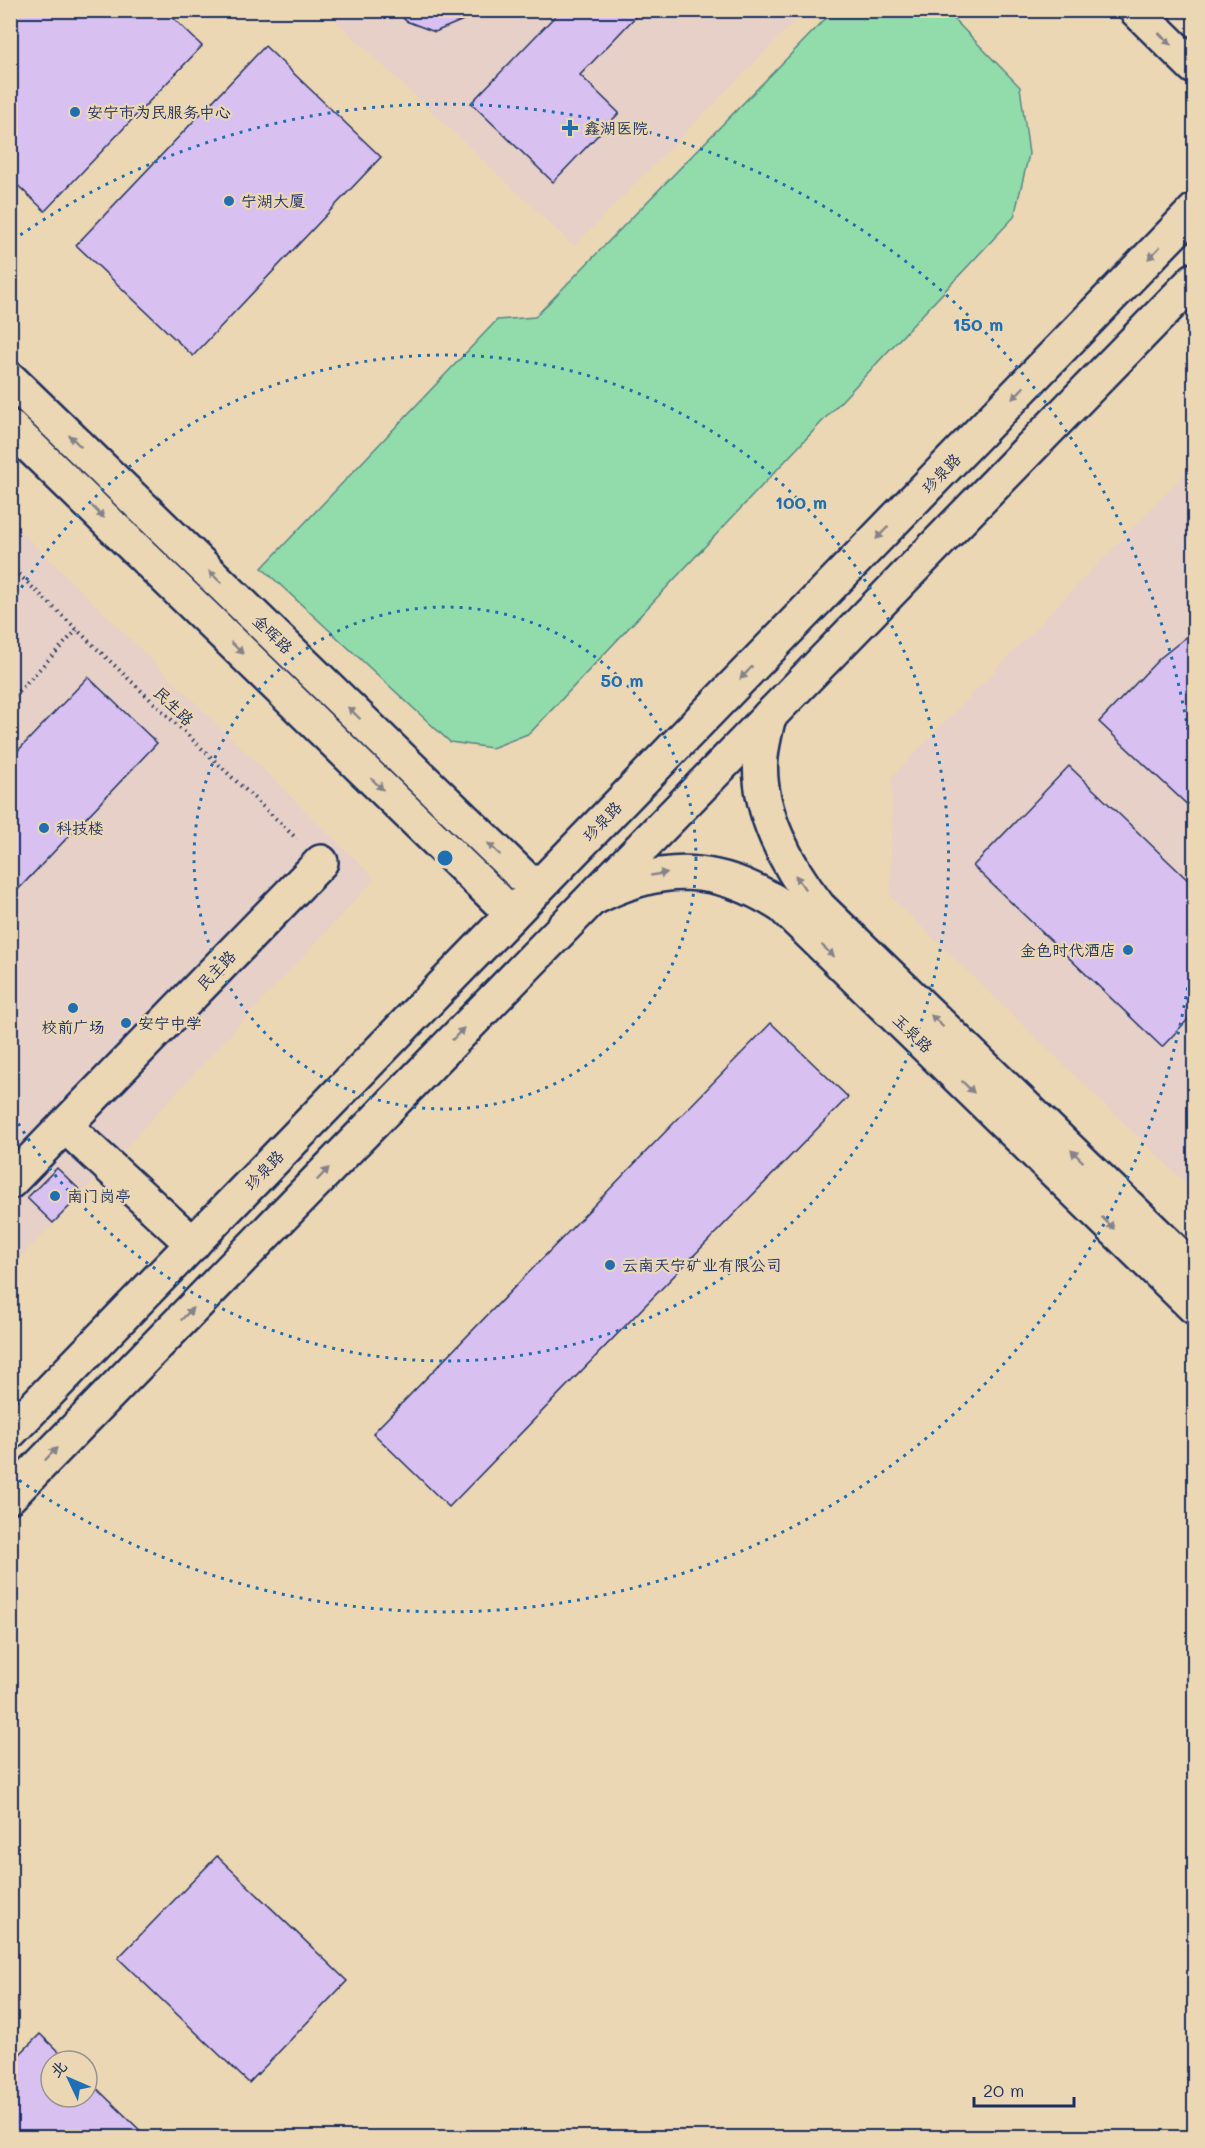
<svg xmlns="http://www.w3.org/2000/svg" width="1205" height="2148" font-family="Mali,'LXGW WenKai TC',sans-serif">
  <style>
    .built { fill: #e6d0c7 }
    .green { fill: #92dcac; stroke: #568685; stroke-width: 1.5 }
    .building { fill: #d8c1f1; stroke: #1b2f5e; stroke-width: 1.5 }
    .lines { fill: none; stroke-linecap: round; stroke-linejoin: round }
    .minor-casing { stroke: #1b2f5e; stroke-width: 38 }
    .major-casing { stroke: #1b2f5e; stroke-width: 38 }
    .path { stroke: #1b2f5e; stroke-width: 4; stroke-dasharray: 1.5 4.5; stroke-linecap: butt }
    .minor { stroke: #ecd7b5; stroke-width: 33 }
    .major { stroke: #ecd7b5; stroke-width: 33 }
    .oneway { fill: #84838a }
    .ring { fill: none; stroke: #1f6fb2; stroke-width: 3; stroke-dasharray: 3 6 }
    .poi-dot { fill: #1f6fb2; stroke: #ecd7b5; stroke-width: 2 }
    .labels { text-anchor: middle; stroke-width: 4.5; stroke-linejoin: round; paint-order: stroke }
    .poi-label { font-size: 16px; fill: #1b2f5e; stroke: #ecd7b5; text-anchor: start }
    .street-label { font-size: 16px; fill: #1b2f5e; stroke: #ecd7b5 }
    .centre { fill: #1f6fb2; stroke: #ecd7b5; stroke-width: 3 }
    .ring-label { font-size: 18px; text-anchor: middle; font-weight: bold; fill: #1f6fb2; stroke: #ecd7b5; stroke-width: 4.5; stroke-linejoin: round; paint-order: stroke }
  </style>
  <rect width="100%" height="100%" fill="#ecd7b5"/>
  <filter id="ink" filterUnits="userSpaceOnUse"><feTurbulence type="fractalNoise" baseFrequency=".0167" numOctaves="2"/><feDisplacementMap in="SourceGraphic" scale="12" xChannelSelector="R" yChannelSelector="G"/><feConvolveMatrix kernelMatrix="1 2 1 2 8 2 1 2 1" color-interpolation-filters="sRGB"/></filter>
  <g filter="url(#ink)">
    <g class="built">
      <path d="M325 11H805L574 246Z"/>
      <path d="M1194 464V1191L891 897 892 777Z"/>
      <path d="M10 521 375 879 83 1193 11 1267Z"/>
    </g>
    <path class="green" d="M834 10 946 11 1020 87 1029 154 1014 217 530 733 492 748 450 742 262 568 497 320 535 317Z"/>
    <g class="building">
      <path d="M12 10H165L202 46 45 211 10 178Z"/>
      <path d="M396 10H473L463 20 435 32 406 21Z"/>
      <path d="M561 10H642L580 75 619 113 553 182 471 103Z"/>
      <path d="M265 46 381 157 193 356 76 245Z"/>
      <path d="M1194 631V811L1099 722 1160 658Z"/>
      <path d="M88 677 157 743 10 898V759Z"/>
      <path d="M1069 766 1194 886V1013L1162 1047 973 866Z"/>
      <path d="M771 1023 848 1097 449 1507 373 1433Z"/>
      <path d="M57 1168 83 1193 53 1223 27 1198Z"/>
      <path d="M217 1856 347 1981 249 2083 118 1958Z"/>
      <path d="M40 2034 68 2061H51V2097H87V2079L148 2138H10V2064Z"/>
    </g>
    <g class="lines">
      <defs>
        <g id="minor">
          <path d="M10 379 536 889"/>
          <path d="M10 427 512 914"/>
          <path d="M769 716C766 729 762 744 761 757 756 809 788 868 819 907L1194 1270"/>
          <path d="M592 899C660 863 717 864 782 906L1194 1307"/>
          <path d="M65 1126 193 1244"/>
          <path d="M10 1182 321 862"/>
        </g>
        <g id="major">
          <path d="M1136 10 1194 67"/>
          <path d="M10 1432 1194 211"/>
          <path d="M10 1496 1194 280"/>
        </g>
      </defs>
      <use href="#minor" class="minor-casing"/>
      <use href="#major" class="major-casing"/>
      <g class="path">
        <path d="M10 566 297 839"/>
        <path d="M10 700 77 630"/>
      </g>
      <use href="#minor" class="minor"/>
      <use href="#major" class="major"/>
    </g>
    <defs><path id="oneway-solid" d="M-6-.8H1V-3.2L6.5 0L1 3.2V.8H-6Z" transform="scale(1.5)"/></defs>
    <g class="oneway">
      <use href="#oneway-solid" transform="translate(1165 39) rotate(44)"/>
      <use href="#oneway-solid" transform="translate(1154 253) rotate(134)"/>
      <use href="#oneway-solid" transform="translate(1018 393) rotate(134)"/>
      <use href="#oneway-solid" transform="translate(75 441) rotate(-136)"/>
      <use href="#oneway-solid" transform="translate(98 512) rotate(44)"/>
      <use href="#oneway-solid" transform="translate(882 533) rotate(134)"/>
      <use href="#oneway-solid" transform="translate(215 577) rotate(-136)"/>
      <use href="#oneway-solid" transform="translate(237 648) rotate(44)"/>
      <use href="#oneway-solid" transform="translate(746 673) rotate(134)"/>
      <use href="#oneway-solid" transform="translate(354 713) rotate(-136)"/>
      <use href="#oneway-solid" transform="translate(377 784) rotate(44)"/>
      <use href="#oneway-solid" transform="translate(494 849) rotate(-136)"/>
      <use href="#oneway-solid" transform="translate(659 874) rotate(-10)"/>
      <use href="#oneway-solid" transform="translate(800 882) rotate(-125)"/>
      <use href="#oneway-solid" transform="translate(828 951) rotate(44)"/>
      <use href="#oneway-solid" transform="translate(937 1021) rotate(-136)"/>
      <use href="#oneway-solid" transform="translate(458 1034) rotate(-46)"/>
      <use href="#oneway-solid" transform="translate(968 1087) rotate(44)"/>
      <use href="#oneway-solid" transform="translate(1077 1156) rotate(-136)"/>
      <use href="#oneway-solid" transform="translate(323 1174) rotate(-46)"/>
      <use href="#oneway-solid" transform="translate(1108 1223) rotate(44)"/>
      <use href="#oneway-solid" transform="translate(187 1314) rotate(-46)"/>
      <use href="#oneway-solid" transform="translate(51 1454) rotate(-46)"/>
    </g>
  </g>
  <g class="ring">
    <circle cx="445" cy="858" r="251"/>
    <path d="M12 603A503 503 0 1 1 12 1113"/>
    <path d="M1194 943A754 754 0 0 1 13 1476M13 240A754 754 0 0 1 1194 773"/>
  </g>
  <g class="poi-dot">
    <circle cx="75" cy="112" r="6"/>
    <path d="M567 119h6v6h6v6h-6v6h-6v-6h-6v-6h6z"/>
    <circle cx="229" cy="201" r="6"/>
    <circle cx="44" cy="828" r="6"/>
    <circle cx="1128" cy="950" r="6"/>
    <circle cx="73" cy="1008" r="6"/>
    <circle cx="126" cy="1023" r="6"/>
    <circle cx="55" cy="1196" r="6"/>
    <circle cx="610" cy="1265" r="6"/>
  </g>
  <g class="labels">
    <g class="poi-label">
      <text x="87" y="118">安宁市为民服务中心</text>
      <text x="584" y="134">鑫湖医院</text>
      <text x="241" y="207">宁湖大厦</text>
      <text x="56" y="834">科技楼</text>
      <text x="1116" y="956" text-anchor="end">金色时代酒店</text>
      <text x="138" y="1029">安宁中学</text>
      <text x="73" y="1033" text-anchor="middle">校前广场</text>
      <text x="67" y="1202">南门岗亭</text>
      <text x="622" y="1271">云南天宁矿业有限公司</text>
    </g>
    <g class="street-label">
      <text transform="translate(941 473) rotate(-46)" y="6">珍泉路</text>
      <text transform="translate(273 634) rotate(44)" y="6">金晖路</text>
      <text transform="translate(174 706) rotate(44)" y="6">民生路</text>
      <text transform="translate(602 821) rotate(-46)" y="6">珍泉路</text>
      <text transform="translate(216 970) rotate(-46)" y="6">民主路</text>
      <text transform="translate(913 1033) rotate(44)" y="6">玉泉路</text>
      <text transform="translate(264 1170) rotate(-46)" y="6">珍泉路</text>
    </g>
  </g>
  <circle cx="445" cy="858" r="9" class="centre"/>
  <g class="ring-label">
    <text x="978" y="331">150 m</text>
    <text x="801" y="509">100 m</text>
    <text x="622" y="687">50 m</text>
  </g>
  <rect width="1205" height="2148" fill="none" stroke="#ecd7b5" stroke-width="36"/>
  <rect x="18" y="18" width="1169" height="2112" fill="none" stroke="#1b2f5e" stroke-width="2" filter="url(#ink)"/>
  <g transform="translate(69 2079) rotate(314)"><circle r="28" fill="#ecd7b5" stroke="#989492" stroke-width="1.5"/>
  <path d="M0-4.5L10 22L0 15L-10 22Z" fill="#1f6fb2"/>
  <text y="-9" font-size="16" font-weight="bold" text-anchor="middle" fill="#1b2f5e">北</text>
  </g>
  <path d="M974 2097v9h100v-9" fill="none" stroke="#1b2f5e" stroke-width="3"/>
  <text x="983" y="2097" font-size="18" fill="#1b2f5e" stroke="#ecd7b5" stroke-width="4.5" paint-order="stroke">20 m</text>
</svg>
